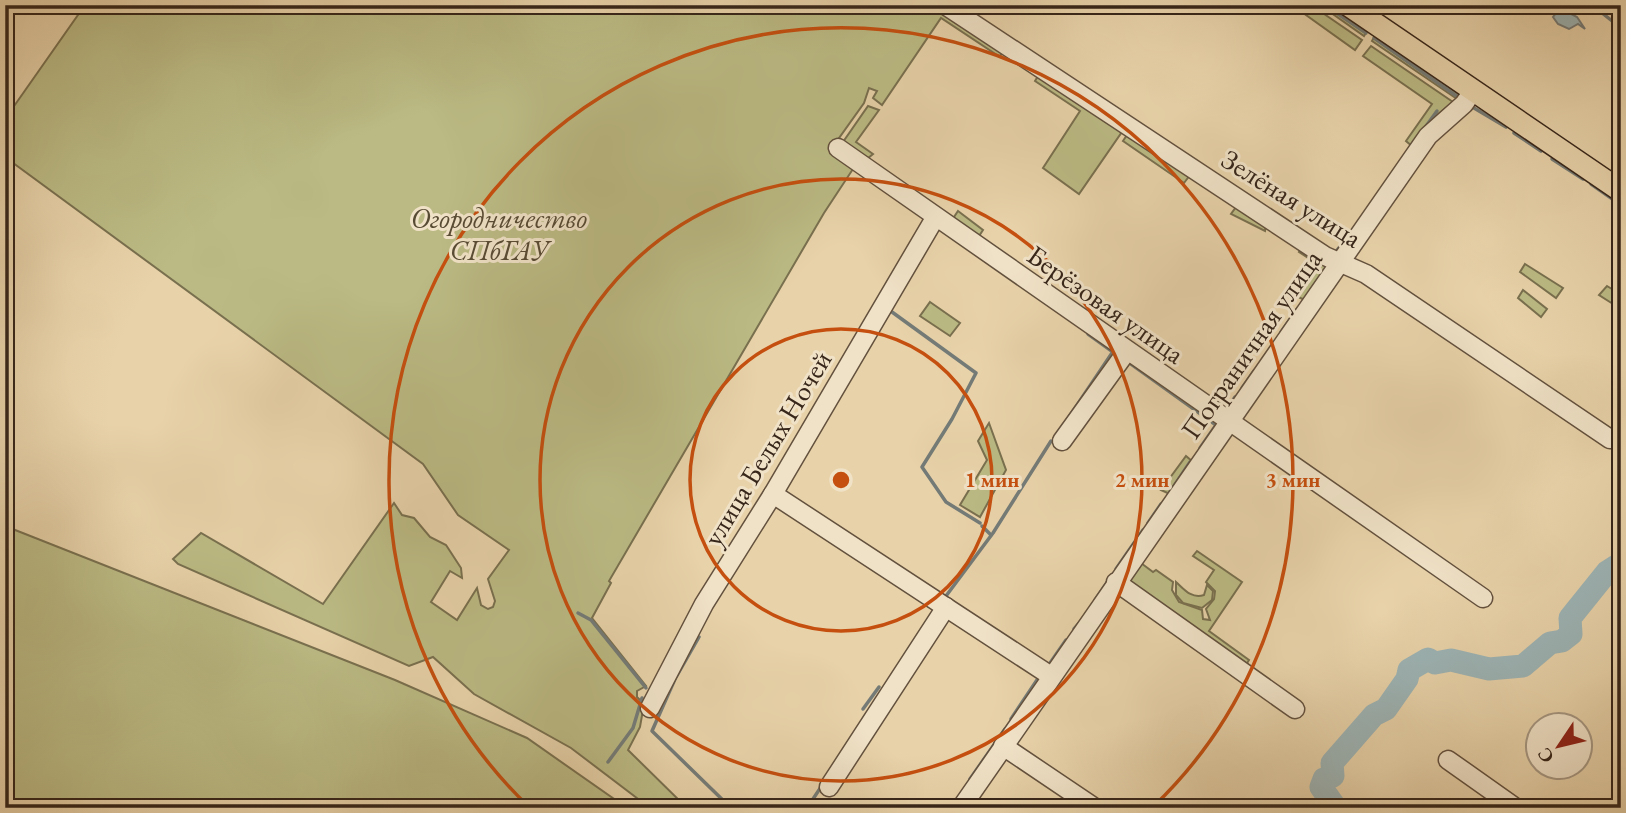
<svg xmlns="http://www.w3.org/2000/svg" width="1626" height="813" font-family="'EB Garamond',serif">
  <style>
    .green { fill: #bbba84; stroke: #79704f; stroke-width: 2 }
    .water { fill: #9db4b5; stroke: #747b77; stroke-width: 2 }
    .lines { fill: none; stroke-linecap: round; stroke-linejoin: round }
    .stream { stroke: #747b77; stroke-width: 3.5 }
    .river { stroke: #9db4b5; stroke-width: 23 }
    .minor-casing { stroke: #63513e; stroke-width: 21 }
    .major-casing { stroke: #37261a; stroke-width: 24 }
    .minor { stroke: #f0e2c7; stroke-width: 18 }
    .major { stroke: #e8d2a9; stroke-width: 21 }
    .ring { fill: none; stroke: #c54f0f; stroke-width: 3.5 }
    .labels { text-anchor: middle; stroke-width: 6; stroke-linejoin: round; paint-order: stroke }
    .street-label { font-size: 28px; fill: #37261a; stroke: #f0e2c7 }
    .park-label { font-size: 28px; font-style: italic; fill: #584b34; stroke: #f0e2c7 }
    .centre { fill: #c54f0f; stroke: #f0e2c7; stroke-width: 3.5 }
    .ring-label { font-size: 21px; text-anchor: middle; font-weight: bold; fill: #c54f0f; stroke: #f0e2c7; stroke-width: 6; stroke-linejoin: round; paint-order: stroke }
  </style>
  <rect width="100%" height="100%" fill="#e8d2a9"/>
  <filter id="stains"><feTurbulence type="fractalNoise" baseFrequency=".00286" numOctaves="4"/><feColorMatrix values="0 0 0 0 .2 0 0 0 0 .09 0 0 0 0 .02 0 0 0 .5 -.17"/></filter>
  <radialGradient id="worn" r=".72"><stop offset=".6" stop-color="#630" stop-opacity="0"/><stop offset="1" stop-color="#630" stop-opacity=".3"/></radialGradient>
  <g class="green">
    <path d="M85 5H937L1002 52 1000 57 941 18 882 105 873 98 877 91 869 88 864 103 832 148 853 169 824 213 609 581 611 583 592 618 646 686 637 691V697L644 704 640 727 628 750 687 808H650L571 748 474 694 433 657 409 666 178 564 173 559 201 533 323 604 394 503 402 515 414 518 430 537 446 545 461 568 462 578 450 571 431 602 457 620 477 588 481 605 488 609 493 607 495 601 488 579 509 550 458 515 423 464 5 157V119Z"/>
    <path d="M1292 5H1311L1362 40 1355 50Z"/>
    <path d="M1320 5H1329L1367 31 1364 36Z"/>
    <path d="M1375 36 1460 95 1457 99 1372 41Z"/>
    <path d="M1371 46 1453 102 1436 116 1413 147 1406 141 1432 104 1363 56Z"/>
    <path d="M1038 76 1126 126 1079 194 1043 168 1080 111 1035 81Z"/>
    <path d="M868 106 879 110 856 142 873 154 867 159 843 142Z"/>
    <path d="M1129 132 1190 175 1184 183 1123 141Z"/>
    <path d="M1236 207 1266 224 1265 231 1231 214Z"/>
    <path d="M958 211 983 230 977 239 952 220Z"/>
    <path d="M1303 246 1330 265 1305 300 1298 297 1319 265 1299 252Z"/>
    <path d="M1525 264 1563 288 1556 298 1520 272Z"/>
    <path d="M1607 286 1620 294 1613 304 1599 295Z"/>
    <path d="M1523 290 1547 309 1541 317 1518 298Z"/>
    <path d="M930 302 960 323 950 336 920 316Z"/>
    <path d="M989 423 1006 470 980 517 960 505 987 460 978 441Z"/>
    <path d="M1186 456 1193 462 1172 495 1161 490Z"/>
    <path d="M5 526 395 680 527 738 627 808H5Z"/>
    <path d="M1197 551 1242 582 1209 631 1249 660 1244 668 1127 580 1141 563 1153 572 1156 570 1173 582 1172 590 1179 602 1202 610 1203 619 1210 620 1206 609 1214 599 1215 591 1206 582 1214 570 1193 556Z"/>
    <path d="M1176 582C1184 589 1191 599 1204 595L1207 585 1213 591 1212 600 1202 608 1183 603 1176 595Z"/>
  </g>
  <path class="water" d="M1560 8 1577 17 1585 29 1578 24 1569 29 1558 24 1553 17Z"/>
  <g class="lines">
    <g class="stream">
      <path d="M1325 5 1366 33"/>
      <path d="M1592 5 1621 28"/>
      <path d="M1374 38 1458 97"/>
      <path d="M1474 108 1506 127"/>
      <path d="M1424 129 1437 111"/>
      <path d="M1514 133 1541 151"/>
      <path d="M1552 159 1583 179"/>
      <path d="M1591 184 1621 205"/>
      <path d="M1334 254 1346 239"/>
      <path d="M892 312 976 373 952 419 922 467 946 502 980 523"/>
      <path d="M1281 332 1298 308"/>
      <path d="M1088 334 1113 352"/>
      <path d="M1131 364 1216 425"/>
      <path d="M1242 388 1254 371"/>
      <path d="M1229 406 1235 397"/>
      <path d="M1069 417 1114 350"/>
      <path d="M1200 448 1216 425"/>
      <path d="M1168 495 1190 462"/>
      <path d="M1148 523 1161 504"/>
      <path d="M982 526 991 535"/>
      <path d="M1116 569 1143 530"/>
      <path d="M946 596 993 533 1051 441"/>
      <path d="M1095 600 1108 581"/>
      <path d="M578 613 591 620 646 688"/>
      <path d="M1074 629 1081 621"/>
      <path d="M699 637 675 679 652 731 731 808"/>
      <path d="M1048 666 1066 640"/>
      <path d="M863 709 879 687"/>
      <path d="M1011 719 1039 677"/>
      <path d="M608 762 633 728 642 698"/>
      <path d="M970 779 1005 729"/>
      <path d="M807 808 821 787"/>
      <path d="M950 808 954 801"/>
    </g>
    <path class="river" d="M1336 808 1321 787 1324 779 1333 776 1332 763 1374 715 1386 709 1407 679 1409 670 1428 659 1435 663 1451 660 1489 669 1523 666 1550 643 1562 641 1571 634 1570 618 1607 572 1621 563"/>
    <defs>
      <g id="minor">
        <path d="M945 5 1325 256 1366 274 1610 439"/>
        <path d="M838 148 1483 598"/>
        <path d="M1062 441 1127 351"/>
        <path d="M773 494 1051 676"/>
        <path d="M1116 582 1295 709"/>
        <path d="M650 708 704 604 773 494 935 218"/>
        <path d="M1003 746 1095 808"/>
        <path d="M1448 760 1516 808"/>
        <path d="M829 787 946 607"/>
        <path d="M961 808 1428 136 1464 104 1473 91"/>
      </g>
      <path id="major" d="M1348 5 1621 191"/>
    </defs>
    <use href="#minor" class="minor-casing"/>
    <use href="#major" class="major-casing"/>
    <use href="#minor" class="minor"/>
    <use href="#major" class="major"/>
  </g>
  <g class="ring">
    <circle cx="841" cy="480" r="151"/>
    <circle cx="841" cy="480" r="301"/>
    <path d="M527 805A452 452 0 1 1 1155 805"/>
  </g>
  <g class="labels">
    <g class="street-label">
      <text transform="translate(1292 198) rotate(32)" y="10">Зелёная улица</text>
      <text transform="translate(1106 304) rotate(35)" y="10">Берёзовая улица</text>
      <text transform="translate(1251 344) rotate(-55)" y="10">Пограничная улица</text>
      <text transform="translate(767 448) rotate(-59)" y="10">улица Белых Ночей</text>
    </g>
    <g class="park-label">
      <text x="499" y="228">Огородничество<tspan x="499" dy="32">СПбГАУ</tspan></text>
    </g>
  </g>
  <circle cx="841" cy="480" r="10" class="centre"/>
  <g class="ring-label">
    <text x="992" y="487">1 мин</text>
    <text x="1142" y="487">2 мин</text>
    <text x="1293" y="487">3 мин</text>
  </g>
  <rect width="1626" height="813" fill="none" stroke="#e8d2a9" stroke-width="28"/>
  <rect x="7" y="7" width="1612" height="799" fill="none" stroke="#37261a" stroke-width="3.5"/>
  <rect x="14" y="14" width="1598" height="785" fill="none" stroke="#37261a" stroke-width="2"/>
  <g transform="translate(1559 746) rotate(235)"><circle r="33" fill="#f0e2c7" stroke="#a69782" stroke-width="2"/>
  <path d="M0-5L12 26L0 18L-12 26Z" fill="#8f2418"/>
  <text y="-10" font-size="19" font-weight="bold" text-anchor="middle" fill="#37261a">С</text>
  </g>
  <rect width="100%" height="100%" filter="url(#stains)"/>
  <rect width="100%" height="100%" fill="url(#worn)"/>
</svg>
